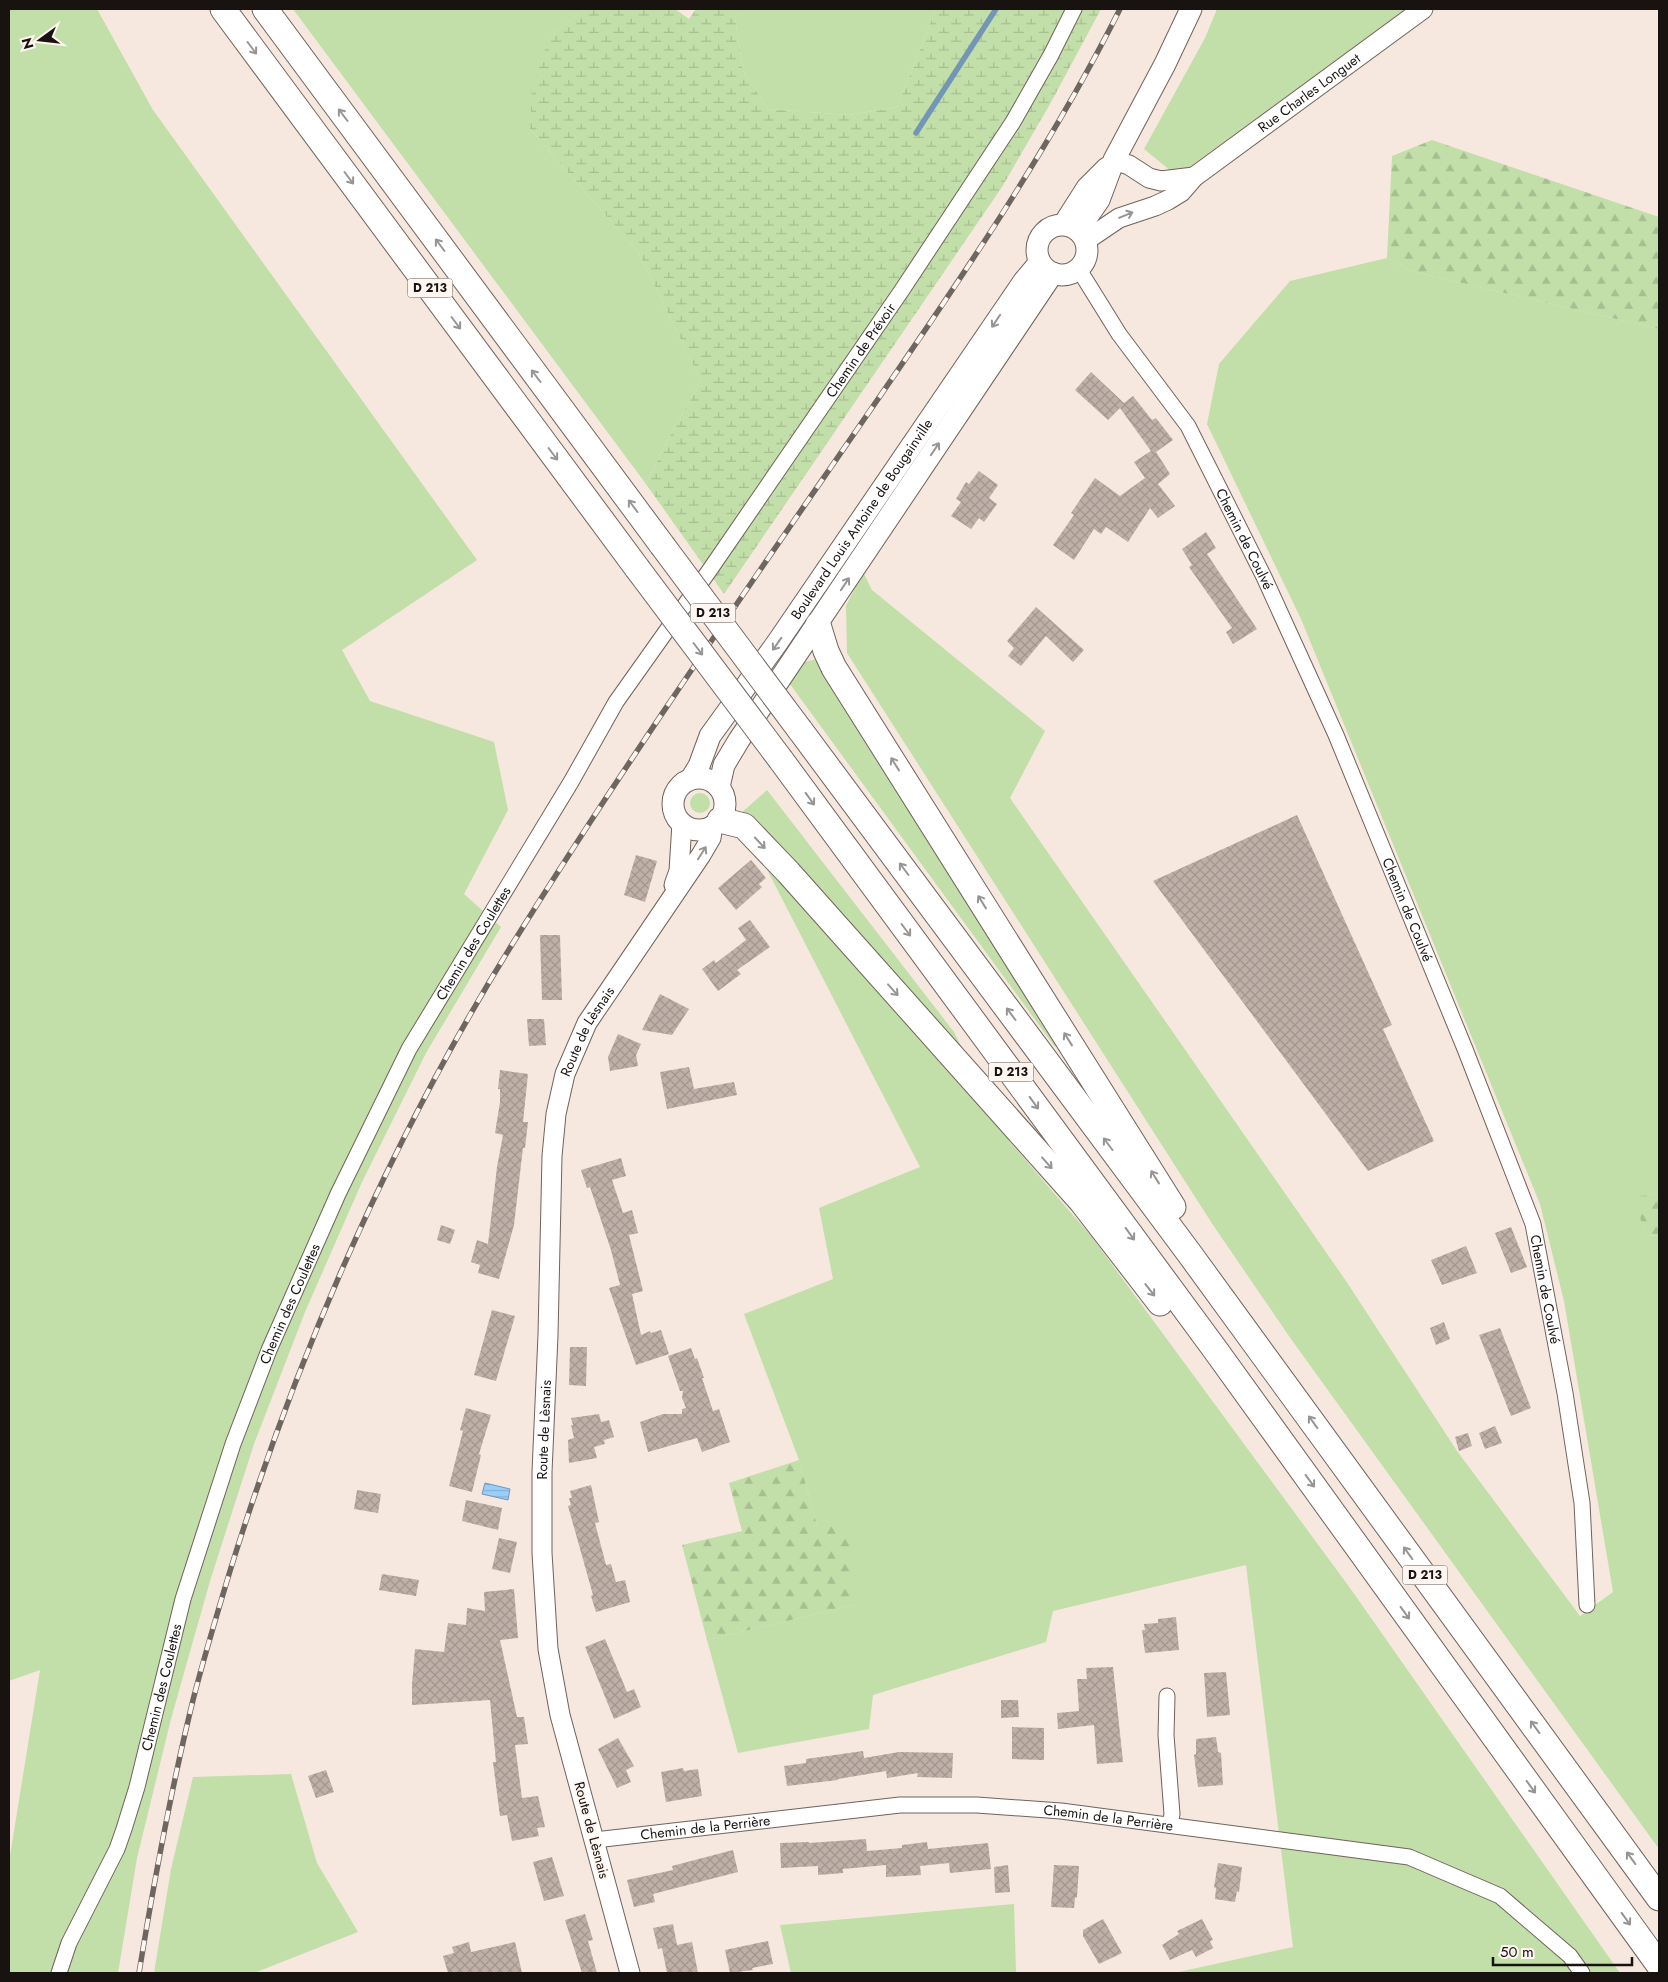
<svg xmlns="http://www.w3.org/2000/svg" width="1668" height="1982" font-family="Jost,sans-serif">
  <style>
    .grass { fill: #c2dea9 }
    .forest { fill: url(#forest-firs) }
    .wetland { fill: url(#wetland-marsh) }
    .water { fill: url(#water-rules); stroke: #7396b6 }
    .lines { fill: none; stroke-linecap: round; stroke-linejoin: round }
    .stream { stroke: #7396b6; stroke-width: 5.5 }
    .building { fill: url(#building-cross-hatch) }
    .minor-casing { stroke: #6f635b; stroke-width: 17 }
    .tertiary-casing { stroke: #6f635b; stroke-width: 21 }
    .secondary-casing { stroke: #6f635b; stroke-width: 23 }
    .trunk-casing { stroke: #6f635b; stroke-width: 27 }
    .minor { stroke: #fff; stroke-width: 15 }
    .tertiary { stroke: #fff; stroke-width: 19 }
    .secondary { stroke: #fff; stroke-width: 21 }
    .trunk { stroke: #fff; stroke-width: 25 }
    .rail-casing { stroke: #6e6660; stroke-width: 5.5 }
    .rail { stroke: #fff6f1; stroke-width: 4; stroke-dasharray: 11; stroke-linecap: butt }
    .trunk-bridge-casing { stroke: #6f635b; stroke-width: 27; stroke-linecap: butt }
    .trunk-bridge { stroke: #fff; stroke-width: 25 }
    .oneway { stroke: #979593 }
    .labels { text-anchor: middle; stroke-width: 4; stroke-linejoin: round; paint-order: stroke }
    .shield { fill: #fff6f1; stroke: #5d5754; stroke-width: 1 }
    .shield-label { font-size: 12px; font-weight: bold; fill: #181310 }
    .street-label { font-size: 14px; fill: #181310; stroke: #fff6f1 }
  </style>
  <defs>
    <pattern id="forest-firs" width="22" height="20" patternUnits="userSpaceOnUse" patternTransform="scale(1.25)"><rect width="22" height="20" fill="#c2dea9"/><path d="M5 1l3.5 6h-7zM16 11l3.5 6h-7z" fill="#a6be90"/></pattern>
    <pattern id="wetland-marsh" width="20" height="14" patternUnits="userSpaceOnUse" patternTransform="scale(1.25)"><rect width="20" height="14" fill="#c2dea9"/><path d="M1 5h8M5 5V1M11 12h8M15 12V8" fill="none" stroke="#a6be90"/></pattern>
    <pattern id="water-rules" width="6" height="5" patternUnits="userSpaceOnUse" patternTransform="scale(1.25)"><rect width="6" height="5" fill="#9acefd"/><path d="M0 2.5h6" fill="none" stroke="#84b0d8"/></pattern>
    <pattern id="building-cross-hatch" width="8" height="8" patternUnits="userSpaceOnUse" patternTransform="scale(1.25)"><rect width="8" height="8" fill="#beb0a7"/><path d="M0 0l8 8M0 8l8-8" fill="none" stroke="#a3968f"/></pattern>
  </defs>
  <rect width="100%" height="100%" fill="#f6e8de"/>
  <g class="grass">
    <path d="M9 9H97L153 110 477 560 342 650 370 701 494 742 508 810 464 894 501 927 426 1053 362 1182 305 1312 254 1444 210 1581 171 1719 137 1858 118 1973H9V1862L40 1670 9 1681Z"/>
    <path d="M293 9H584L549 37 530 129 638 252 701 381 668 439 646 484Z"/>
    <path d="M742 9H936L897 107 849 115 768 109 743 71 735 18Z"/>
    <path d="M1217 9H1406L1177 176 1144 149 1205 38Z"/>
    <path d="M1387 258 1411 271 1659 329V1193L1636 1197 1645 1236 1659 1235V1849L1291 1339 1213 1225 847 653 846 606 863 572 872 590 1045 731 1010 798 1346 1281 1457 1451 1580 1616 1613 1592 1564 1301 1540 1204 1301 619 1207 424 1219 364 1290 281Z"/>
    <path d="M817 659 1060 1042 1055 1047 787 680 800 663Z"/>
    <path d="M767 790 954 1032 1009 1141 1091 1236 1350 1588 1620 1973H1174L1293 1947 1246 1565 1053 1611 1046 1642 873 1695 869 1729 738 1753 707 1640 854 1605 817 1525 799 1460 744 1314 833 1279 819 1208 920 1167 739 815Z"/>
    <circle cx="700" cy="803" r="10"/>
    <path d="M291 1774 317 1863 358 1932 254 1973H154L171 1869 193 1777Z"/>
    <path d="M1014 1904 1016 1973H791L780 1925Z"/>
  </g>
  <g class="forest">
    <path d="M1432 140 1659 217V329L1411 271 1387 258 1392 156Z"/>
    <path d="M1659 1193V1235L1645 1236 1635 1197Z"/>
    <path d="M799 1460 817 1525 851 1528 854 1605 707 1640 682 1545 742 1531 729 1483Z"/>
  </g>
  <path class="wetland" d="M584 9H675L689 19 696 9H742L735 18 743 71 768 109 849 115 897 107 936 9H1101L1050 104 1002 187 724 594 646 484 668 439 701 381 638 252 530 129 532 88 549 37Z"/>
  <path class="water" d="M485 1483 510 1489 508 1500 482 1494Z"/>
  <g class="lines">
    <path class="stream" d="M916 133 996 9"/>
  </g>
  <g class="building">
    <path d="M1091 372 1124 403 1133 396 1152 420 1156 418 1173 440 1156 452 1170 474 1158 484 1175 506 1158 518 1150 508 1128 542 1106 527 1101 534 1094 529 1074 560 1053 545 1074 515 1071 513 1095 478 1120 496 1145 478 1134 462 1151 451 1120 408 1108 420 1075 390Z"/>
    <path d="M979 471 998 485 989 498 997 504 984 522 979 518 971 529 951 516 961 502 956 499 966 482 969 484Z"/>
    <path d="M1206 532 1216 548 1207 554 1257 629 1233 644 1226 632 1232 628 1189 567 1192 565 1182 549Z"/>
    <path d="M1036 607 1084 650 1073 662 1046 636 1021 666 1008 656 1014 648 1007 641Z"/>
    <path d="M1297 815 1392 1025 1383 1029 1434 1141 1368 1171 1153 881Z"/>
    <path d="M636 855 657 861 645 902 624 895Z"/>
    <path d="M751 860 766 878 759 884 762 887 736 910 718 888Z"/>
    <path d="M750 920 770 947 737 970 741 974 718 991 702 969 714 960 716 963 746 940 738 928Z"/>
    <path d="M540 935H560L562 1000H542Z"/>
    <path d="M660 994 689 1009 672 1035 642 1030Z"/>
    <path d="M527 1019H544L546 1045 529 1046Z"/>
    <path d="M618 1034 641 1044 636 1055 638 1066 610 1071 608 1057Z"/>
    <path d="M689 1067 694 1089 734 1082 737 1095 667 1109 660 1072Z"/>
    <path d="M500 1070 528 1074 523 1122H528L525 1148H523L522 1156 514 1225 499 1279 478 1273 480 1265 471 1262 477 1240 488 1244 497 1167 503 1135 495 1133 500 1102V1089H498Z"/>
    <path d="M621 1158 626 1176 612 1180 623 1213 632 1210 638 1233 629 1235 643 1291 632 1294 641 1335 650 1331 651 1333 661 1330 669 1354 636 1365 609 1288 620 1285 611 1250 590 1187 587 1188 581 1170Z"/>
    <path d="M441 1225 455 1230 450 1244 437 1240Z"/>
    <path d="M1511 1227 1527 1267 1511 1273 1495 1233Z"/>
    <path d="M1466 1246 1477 1273 1442 1285 1431 1260Z"/>
    <path d="M492 1310 515 1316 496 1381 474 1375Z"/>
    <path d="M1444 1322 1450 1339 1436 1345 1430 1328Z"/>
    <path d="M1500 1328 1531 1408 1511 1416 1479 1335Z"/>
    <path d="M570 1347H587L586 1386 569 1385Z"/>
    <path d="M691 1348 695 1359 697 1358 704 1378H702L713 1411 719 1409 730 1442 702 1452 697 1438 648 1452 640 1422 663 1414H682V1409L686 1408 682 1398 683 1391H680L668 1356Z"/>
    <path d="M466 1408 491 1415 479 1454 481 1455 472 1492 449 1486 463 1431 460 1430Z"/>
    <path d="M599 1414 601 1422 609 1420 614 1437 604 1440 605 1444 594 1447 597 1458 569 1463 568 1440 574 1438 571 1425H573L571 1418Z"/>
    <path d="M1495 1426 1502 1443 1485 1449 1479 1433Z"/>
    <path d="M1468 1433 1472 1446 1459 1451 1455 1437Z"/>
    <path d="M591 1485 599 1522 595 1523 606 1565 611 1564 616 1582 625 1580 630 1602 596 1612 591 1596 593 1595 568 1506 571 1505 569 1498H572L570 1491Z"/>
    <path d="M357 1490 381 1494 378 1513 354 1509Z"/>
    <path d="M466 1500 502 1508 498 1530 462 1521Z"/>
    <path d="M499 1538 517 1542 510 1573 492 1569Z"/>
    <path d="M382 1574 419 1580 416 1596 379 1590Z"/>
    <path d="M514 1589 518 1638 500 1640 517 1717H524L528 1744 515 1745 522 1798 538 1796 545 1827 537 1828 539 1836 512 1841 507 1815 500 1816 493 1762H496L490 1700 412 1705V1684L415 1649 444 1652 448 1623 466 1625 467 1608 485 1611 484 1592Z"/>
    <path d="M1176 1617 1179 1650 1145 1653 1142 1630H1145L1144 1624 1158 1623V1619Z"/>
    <path d="M605 1639 627 1692 634 1689 641 1707 614 1719 585 1647Z"/>
    <path d="M1113 1667 1123 1762 1097 1764 1094 1725 1058 1729 1057 1713 1079 1711 1077 1679H1087L1086 1668Z"/>
    <path d="M1226 1672 1230 1715 1207 1717 1204 1673Z"/>
    <path d="M1001 1700H1018L1019 1717 1001 1718Z"/>
    <path d="M1012 1727 1044 1728V1760L1012 1759Z"/>
    <path d="M1216 1737 1218 1752 1221 1753 1223 1785 1198 1787 1194 1755 1196 1754V1739Z"/>
    <path d="M618 1738 634 1766 626 1770 631 1782 617 1788 598 1749Z"/>
    <path d="M863 1751 864 1758 899 1752 953 1753 952 1778 917 1777 918 1773 887 1778 886 1771 838 1779V1780L787 1786 784 1766 806 1763V1759Z"/>
    <path d="M683 1768 684 1771 698 1769 702 1796 666 1802 661 1772Z"/>
    <path d="M326 1770 334 1792 316 1798 308 1776Z"/>
    <path d="M866 1839 867 1851 902 1848V1845L927 1842 928 1849 988 1843 991 1869 950 1873 949 1863 920 1866 921 1875 886 1877V1865L843 1869V1873L818 1875V1866L781 1868 780 1843 809 1842V1843Z"/>
    <path d="M733 1850 738 1872 653 1894 655 1902 634 1907 627 1880 673 1870 672 1866Z"/>
    <path d="M552 1857 564 1896 544 1901 533 1862Z"/>
    <path d="M1218 1863 1242 1867 1239 1892 1237 1891 1235 1902 1215 1899 1216 1888 1214 1887Z"/>
    <path d="M1008 1865 1010 1892 995 1893 994 1867Z"/>
    <path d="M1054 1865 1079 1866 1077 1897 1075 1898 1074 1908 1051 1907Z"/>
    <path d="M585 1914 593 1940 588 1941 597 1973H582L565 1920Z"/>
    <path d="M1103 1919 1122 1953 1099 1964 1083 1936V1930Z"/>
    <path d="M1202 1919 1213 1940 1210 1941 1213 1948 1196 1957 1192 1950 1170 1960 1162 1945 1179 1934 1177 1931Z"/>
    <path d="M673 1924 677 1945 692 1942 698 1973H667L662 1948 658 1949 653 1928Z"/>
    <path d="M768 1941 773 1964 752 1968 753 1970 730 1973 725 1950Z"/>
    <path d="M469 1942 471 1952 515 1942 522 1973H448L443 1956 454 1953 452 1947Z"/>
  </g>
  <g class="lines">
    <defs>
      <g id="minor">
        <path id="s1" d="M1078 268 1119 334 1188 426 1264 577 1336 735 1465 1049 1533 1224 1565 1393 1582 1503 1587 1605"/>
        <path d="M1167 1696 1166 1735 1172 1814 1170 1825"/>
        <path id="s2" d="M595 1840 900 1805H977L1061 1811 1409 1857 1500 1896 1570 1956 1582 1973"/>
        <path id="s3" d="M59 1973 69 1943 117 1849 124 1829 137 1787 183 1599 233 1444 269 1350 338 1194 409 1049 571 782 616 702 709 571 902 290 1013 122 1051 55 1074 9"/>
      </g>
      <g id="tertiary">
        <path d="M1114 160 1129 165 1149 178 1161 181 1194 177"/>
        <path id="s4" d="M1085 241 1119 218 1155 206 1168 200 1181 192 1194 177 1423 9"/>
        <path d="M674 885 679 871 682 823"/>
        <path id="s5" d="M630 1973 560 1715 548 1649 542 1553V1472L548 1335 552 1156 556 1114 565 1074 587 1023 701 855 711 838 713 825"/>
      </g>
      <g id="secondary">
        <path d="M1064 224 1087 188 1107 168"/>
        <circle cx="1062" cy="250" r="25"/>
        <path d="M1078 230 1099 200 1114 160 1165 64 1191 9"/>
        <circle cx="699" cy="804" r="26"/>
        <path id="s6" d="M691 779 699 766 710 736 777 643 1024 281 1040 262"/>
        <path d="M719 787 724 765 739 740 1053 273"/>
      </g>
      <g id="trunk">
        <path d="M223 9 637 568"/>
        <path d="M265 9 662 545"/>
        <path d="M818 625 826 651 834 668 1173 1207"/>
        <path d="M800 730 1189 1253 1659 1898"/>
        <path d="M781 760 1214 1348 1659 1965"/>
        <path d="M720 820 744 826 788 872 1082 1202 1160 1303"/>
      </g>
    </defs>
    <use href="#minor" class="minor-casing"/>
    <use href="#tertiary" class="tertiary-casing"/>
    <use href="#secondary" class="secondary-casing"/>
    <use href="#trunk" class="trunk-casing"/>
    <use href="#minor" class="minor"/>
    <use href="#tertiary" class="tertiary"/>
    <use href="#secondary" class="secondary"/>
    <use href="#trunk" class="trunk"/>
    <defs>
      <path id="rail" d="M139 1973C154 1881 171 1790 193 1700 204 1657 217 1614 230 1571 298 1352 392 1138 513 943 625 763 747 589 867 415 958 283 1048 152 1120 9"/>
    </defs>
    <use href="#rail" class="rail-casing"/>
    <use href="#rail" class="rail"/>
    <defs>
      <g id="trunk-bridge">
        <path d="M662 545 800 730"/>
        <path d="M637 568 781 760"/>
      </g>
    </defs>
    <use href="#trunk-bridge" class="trunk-bridge-casing"/>
    <use href="#trunk-bridge" class="trunk-bridge"/>
  </g>
  <defs><path id="oneway-shaft" d="M-6 0H5M1.5-3L5.5 0L1.5 3" fill="none" stroke-width="1.6" stroke-linecap="round" stroke-linejoin="round" transform="scale(1.25)"/></defs>
  <g class="oneway">
    <use href="#oneway-shaft" transform="translate(252 48) rotate(53)"/>
    <use href="#oneway-shaft" transform="translate(343 115) rotate(-127)"/>
    <use href="#oneway-shaft" transform="translate(349 178) rotate(53)"/>
    <use href="#oneway-shaft" transform="translate(1126 215) rotate(-22)"/>
    <use href="#oneway-shaft" transform="translate(440 245) rotate(-127)"/>
    <use href="#oneway-shaft" transform="translate(996 321) rotate(124)"/>
    <use href="#oneway-shaft" transform="translate(456 323) rotate(53)"/>
    <use href="#oneway-shaft" transform="translate(536 376) rotate(-127)"/>
    <use href="#oneway-shaft" transform="translate(935 449) rotate(-56)"/>
    <use href="#oneway-shaft" transform="translate(553 454) rotate(53)"/>
    <use href="#oneway-shaft" transform="translate(633 506) rotate(-127)"/>
    <use href="#oneway-shaft" transform="translate(845 584) rotate(-56)"/>
    <use href="#oneway-shaft" transform="translate(777 644) rotate(125)"/>
    <use href="#oneway-shaft" transform="translate(698 649) rotate(53)"/>
    <use href="#oneway-shaft" transform="translate(895 764) rotate(-122)"/>
    <use href="#oneway-shaft" transform="translate(810 799) rotate(54)"/>
    <use href="#oneway-shaft" transform="translate(760 843) rotate(47)"/>
    <use href="#oneway-shaft" transform="translate(702 853) rotate(-57)"/>
    <use href="#oneway-shaft" transform="translate(904 869) rotate(-127)"/>
    <use href="#oneway-shaft" transform="translate(982 902) rotate(-122)"/>
    <use href="#oneway-shaft" transform="translate(906 930) rotate(53)"/>
    <use href="#oneway-shaft" transform="translate(893 990) rotate(48)"/>
    <use href="#oneway-shaft" transform="translate(1011 1014) rotate(-127)"/>
    <use href="#oneway-shaft" transform="translate(1068 1039) rotate(-122)"/>
    <use href="#oneway-shaft" transform="translate(1034 1103) rotate(54)"/>
    <use href="#oneway-shaft" transform="translate(1108 1144) rotate(-127)"/>
    <use href="#oneway-shaft" transform="translate(1047 1163) rotate(48)"/>
    <use href="#oneway-shaft" transform="translate(1155 1177) rotate(-122)"/>
    <use href="#oneway-shaft" transform="translate(1130 1234) rotate(54)"/>
    <use href="#oneway-shaft" transform="translate(1150 1290) rotate(52)"/>
    <use href="#oneway-shaft" transform="translate(1313 1422) rotate(-126)"/>
    <use href="#oneway-shaft" transform="translate(1310 1481) rotate(54)"/>
    <use href="#oneway-shaft" transform="translate(1408 1553) rotate(-126)"/>
    <use href="#oneway-shaft" transform="translate(1405 1613) rotate(54)"/>
    <use href="#oneway-shaft" transform="translate(1535 1727) rotate(-126)"/>
    <use href="#oneway-shaft" transform="translate(1531 1787) rotate(54)"/>
    <use href="#oneway-shaft" transform="translate(1631 1858) rotate(-126)"/>
    <use href="#oneway-shaft" transform="translate(1626 1919) rotate(54)"/>
  </g>
  <g class="labels">
    <g class="shield">
      <rect x="407.5" y="278.5" width="45" height="19" rx="4"/>
      <rect x="690.5" y="603.5" width="45" height="19" rx="4"/>
      <rect x="988.5" y="1062.5" width="45" height="19" rx="4"/>
      <rect x="1402.5" y="1565.5" width="45" height="19" rx="4"/>
    </g>
    <g class="shield-label">
      <text x="430" y="292">D 213</text>
      <text x="713" y="617">D 213</text>
      <text x="1011" y="1076">D 213</text>
      <text x="1425" y="1579">D 213</text>
    </g>
    <g class="street-label">
      <text dy="5" stroke="none"><textPath href="#s4" startOffset="271">Rue Charles Longuet</textPath></text>
      <text dy="5" stroke="none"><textPath href="#s3" startOffset="1824">Chemin de Prévoir</textPath></text>
      <text dy="5" stroke="none"><textPath href="#s6" startOffset="312">Boulevard Louis Antoine de Bougainville</textPath></text>
      <text dy="5" stroke="none"><textPath href="#s1" startOffset="319">Chemin de Coulvé</textPath></text>
      <text dy="5" stroke="none"><textPath href="#s1" startOffset="724">Chemin de Coulvé</textPath></text>
      <text dy="5" stroke="none"><textPath href="#s3" startOffset="1115">Chemin des Coulettes</textPath></text>
      <text dy="5" stroke="none"><textPath href="#s5" startOffset="959">Route de Lèsnais</textPath></text>
      <text dy="5" stroke="none"><textPath href="#s1" startOffset="1129">Chemin de Coulvé</textPath></text>
      <text dy="5" stroke="none"><textPath href="#s3" startOffset="710">Chemin des Coulettes</textPath></text>
      <text dy="5" stroke="none"><textPath href="#s5" startOffset="554">Route de Lèsnais</textPath></text>
      <text dy="5" stroke="none"><textPath href="#s3" startOffset="305">Chemin des Coulettes</textPath></text>
      <text dy="5" stroke="none"><textPath href="#s2" startOffset="516">Chemin de la Perrière</textPath></text>
      <text dy="5" stroke="none"><textPath href="#s2" startOffset="111">Chemin de la Perrière</textPath></text>
      <text transform="translate(592 1830) rotate(75)" y="5">Route de Lèsnais</text>
    </g>
  </g>
  <rect width="1668" height="1982" fill="none" stroke="#181310" stroke-width="20"/>
  <g transform="translate(40 40) rotate(255)" stroke="#fff6f1" stroke-width="4" paint-order="stroke">
  <path d="M0-4L9 19L0 12L-9 19Z" fill="#181310"/>
  <text y="-8" font-size="14" font-weight="bold" text-anchor="middle" fill="#181310">N</text>
  </g>
  <path d="M1493 1957v8h139v-8" fill="none" stroke="#181310" stroke-width="2.5"/>
  <text x="1500" y="1957" font-size="15" fill="#181310" stroke="#fff6f1" stroke-width="4" paint-order="stroke">50 m</text>
</svg>
